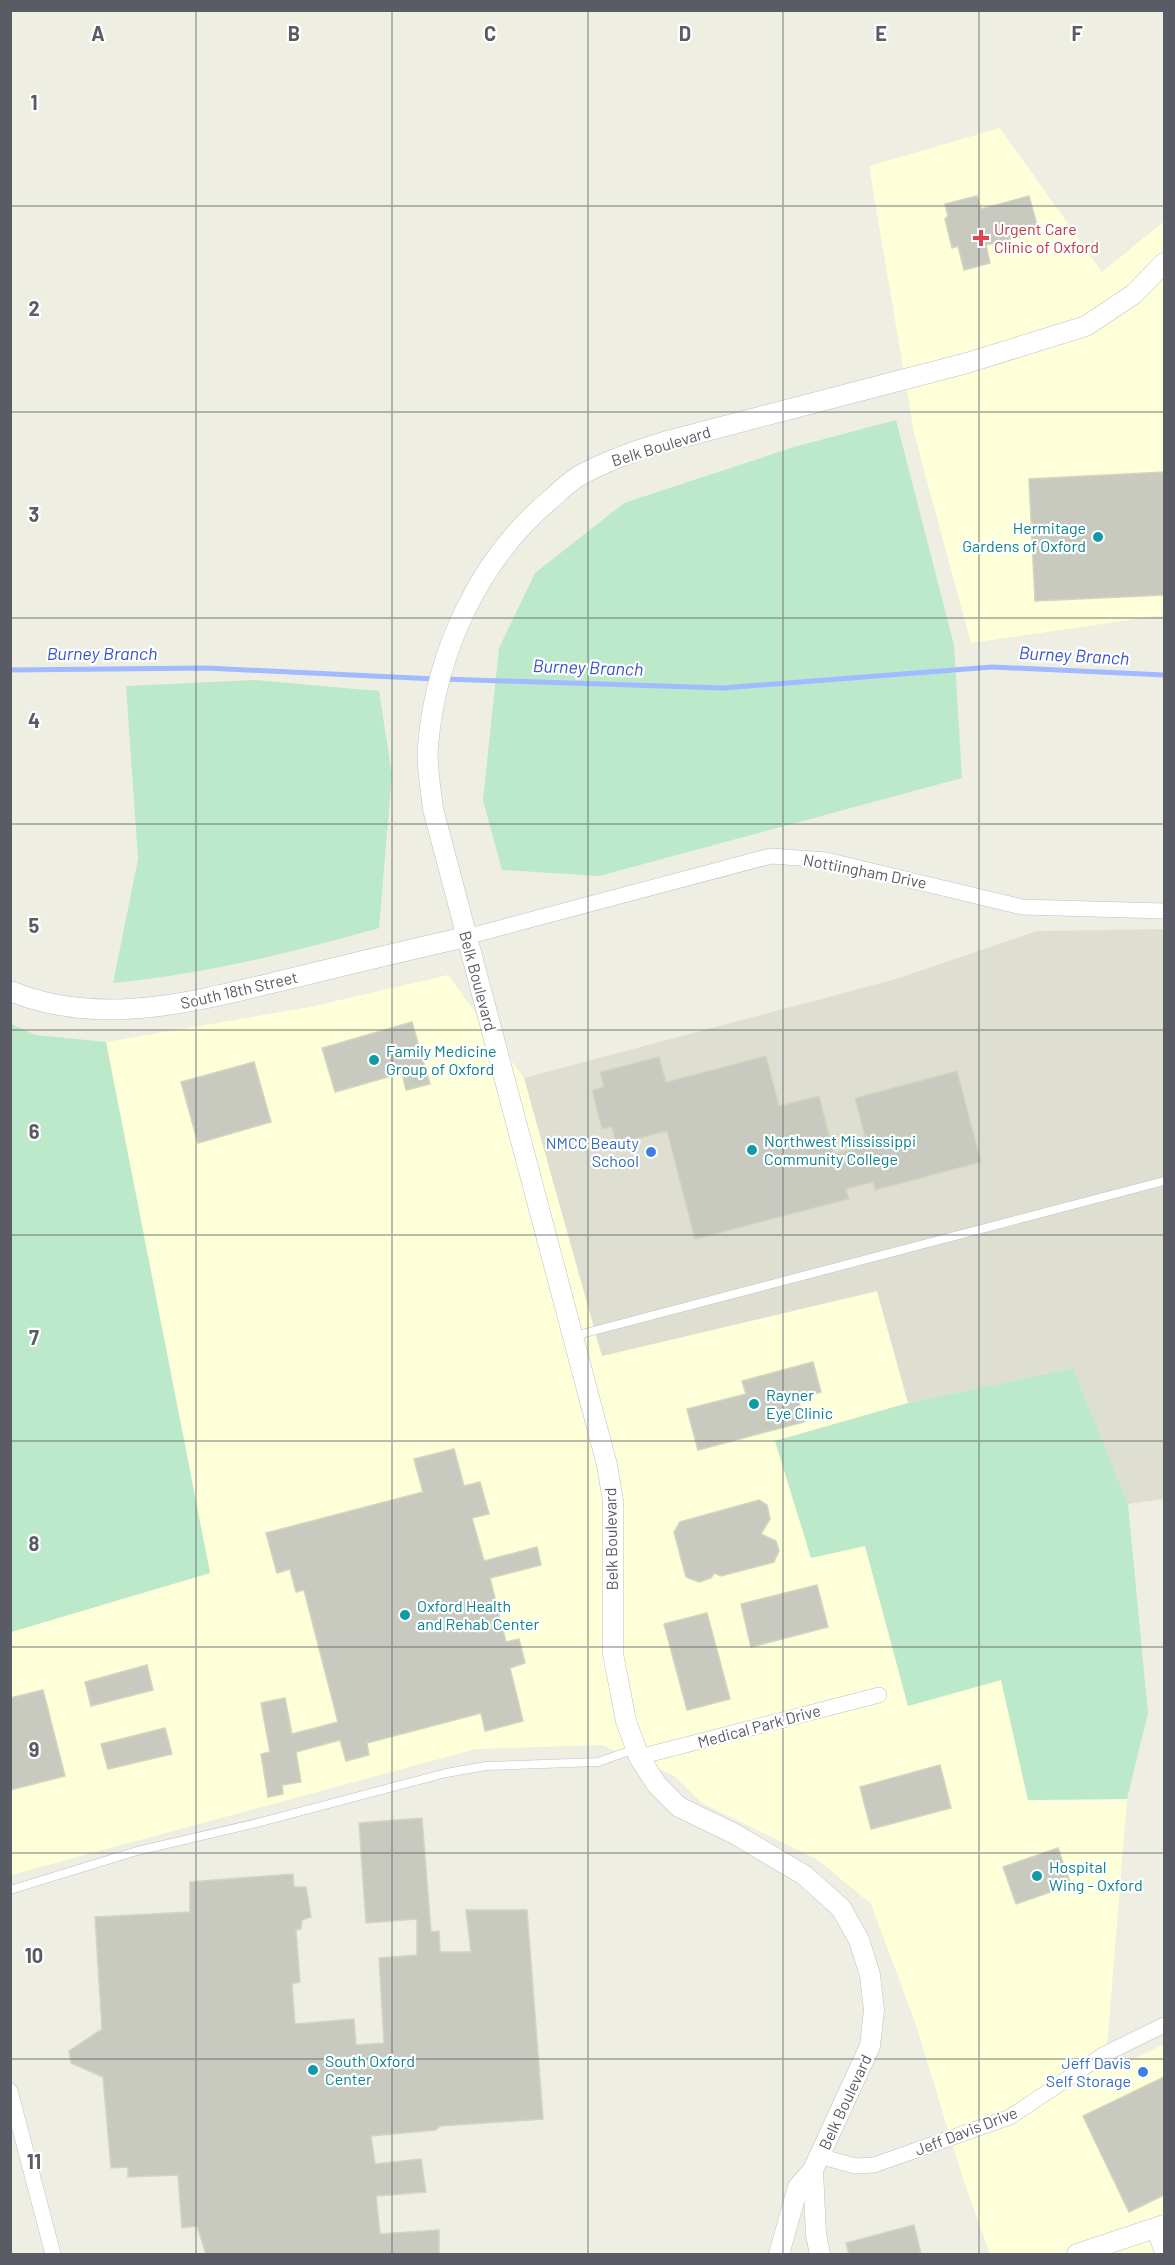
<svg xmlns="http://www.w3.org/2000/svg" width="1175" height="2265" font-family="Barlow,sans-serif">
  <style>
    .commercial { fill: #fcffd7 }
    .education { fill: #dedfd1 }
    .green { fill: #bce9ca }
    .lines { fill: none; stroke-linecap: round; stroke-linejoin: round }
    .stream { stroke: #a2baff; stroke-width: 5 }
    .building { fill: #c9cabf; stroke: #d4d4c0; stroke-width: 1.5 }
    .service-casing { stroke: #bfbfc7; stroke-width: 9 }
    .minor-casing { stroke: #bfbfc7; stroke-width: 16 }
    .tertiary-casing { stroke: #bfbfc7; stroke-width: 21 }
    .service { stroke: #fff; stroke-width: 8 }
    .minor { stroke: #fff; stroke-width: 15 }
    .tertiary { stroke: #fff; stroke-width: 20 }
    .grid { fill: none; stroke: #5a5c65; stroke-width: 1.5; stroke-opacity: 0.55 }
    .health-dot { fill: #e0444e; stroke: #fff; stroke-width: 2 }
    .culture-dot { fill: #0f9aa8; stroke: #fff; stroke-width: 2 }
    .shop-dot { fill: #3f7fe0; stroke: #fff; stroke-width: 2 }
    .labels { text-anchor: middle; stroke-width: 4.5; stroke-linejoin: round; paint-order: stroke }
    .health-label { font-size: 16px; fill: #be3a42; stroke: #fff; text-anchor: start }
    .street-label { font-size: 16px; fill: #5a5c65; stroke: #fff }
    .culture-label { font-size: 16px; fill: #0d838f; stroke: #fff; text-anchor: start }
    .shop-label { font-size: 16px; fill: #366cbe; stroke: #fff; text-anchor: end }
    .water-label { font-size: 18px; font-style: italic; fill: #3853cf; stroke: #fff }
    .grid-label { font-size: 20px; text-anchor: middle; font-weight: bold; fill: #5a5c65; stroke: #fff; stroke-width: 4.5; stroke-linejoin: round; paint-order: stroke }
  </style>
  <rect width="100%" height="100%" fill="#eeefe2"/>
  <g class="commercial">
    <path d="M1000 128 1102 272 1162 223 1164 217V615L971 643 914 433 869 166Z"/>
    <path d="M448 975 524 1078 602 1356 877 1291 908 1403 775 1441 865 1546 908 1706 1001 1680 1028 1800 1127 1799 1105 2073 1164 2044V2254H990L964 2182 915 2022 871 1904 818 1860 702 1803 673 1775 602 1745 476 1749 11 1875V1632L210 1573 106 1042 310 1007Z"/>
  </g>
  <path class="education" d="M1164 929V1499L1128 1504 1073 1368 908 1403 877 1291 602 1356 524 1078 896 979 1037 931Z"/>
  <g class="green">
    <path d="M896 420 954 645 962 778 599 876 502 870 483 800 499 648 535 573 624 503 794 447Z"/>
    <path d="M254 680 379 691 392 775 379 928C291 953 204 974 113 983L138 859 126 686Z"/>
    <path d="M11 1024 36 1035 106 1042 210 1573 11 1632Z"/>
    <path d="M1073 1368 1128 1504 1148 1713 1127 1799 1028 1800 1001 1680 908 1706 865 1546 811 1558 775 1441 908 1403Z"/>
  </g>
  <g class="lines">
    <g class="stream">
      <path d="M10 670 206 668 435 679"/>
      <path d="M444 679 723 688 992 667 1164 675"/>
    </g>
  </g>
  <g class="building">
    <path d="M977 196 981 209 1029 196 1039 232 986 245 990 263 964 270 958 246 952 248 945 219 948 216 945 204Z"/>
    <path d="M1164 472V595L1035 601 1029 479Z"/>
    <path d="M412 1022 430 1084 406 1090 402 1073 335 1092 322 1048Z"/>
    <path d="M766 1056 779 1106 819 1096 834 1154 867 1145 855 1098 957 1071 981 1162 875 1190 873 1182 846 1189 849 1199 695 1239 667 1131 616 1144 612 1127 602 1129 592 1090 604 1087 600 1072 659 1057 666 1082Z"/>
    <path d="M254 1062 271 1122 198 1143 181 1082Z"/>
    <path d="M813 1362 821 1392 798 1398 804 1422 698 1450 687 1409 746 1394 742 1381Z"/>
    <path d="M454 1449 464 1486 480 1482 489 1514 472 1518 484 1561 537 1547 541 1565 490 1578 506 1642 519 1639 525 1663 510 1668 523 1721 485 1731 481 1713 367 1743 369 1755 346 1761 340 1740 296 1752 301 1782 282 1785 283 1794 268 1797 261 1754 270 1752 261 1703 285 1698 292 1734 338 1722 304 1590 296 1592 290 1569 277 1573 266 1533 423 1492 414 1459Z"/>
    <path d="M759 1500 767 1505 770 1519 761 1534 776 1541 779 1551 774 1562 721 1576 714 1573 711 1578 699 1582 686 1577 674 1532 680 1522Z"/>
    <path d="M817 1585 828 1627 751 1647 741 1604Z"/>
    <path d="M707 1613 730 1699 687 1710 664 1624Z"/>
    <path d="M147 1665 153 1690 91 1706 85 1682Z"/>
    <path d="M43 1690 65 1776 10 1790V1698Z"/>
    <path d="M165 1728 172 1754 108 1769 101 1744Z"/>
    <path d="M940 1765 951 1808 871 1829 860 1787Z"/>
    <path d="M422 1818 431 1932 439 1931 440 1952H471L466 1910H527L543 2119 440 2126 436 2130 371 2136 375 2164 421 2159 426 2192 376 2196 380 2234 439 2230V2254H206L197 2226 182 2228 178 2175 128 2177V2167L111 2168 103 2077 71 2063 69 2051 102 2029 95 1917 190 1912V1882L293 1874 294 1887H306L311 1917 302 1920 301 1929 296 1930 300 1982 292 1984 295 2024 354 2019 356 2045 384 2043 379 1958 417 1955V1919L366 1923 359 1823Z"/>
    <path d="M1058 1848 1071 1885 1016 1904 1003 1867Z"/>
    <path d="M1164 2077V2195L1129 2212 1083 2116Z"/>
    <path d="M914 2225 921 2254H849L846 2243Z"/>
  </g>
  <g class="lines">
    <defs>
      <g id="service">
        <path d="M574 1336 1164 1181"/>
        <path d="M10 1890 137 1851 257 1823 446 1773 486 1766 598 1762 635 1749"/>
      </g>
      <g id="minor">
        <path d="M466 937 771 856 826 860 1022 907 1164 911"/>
        <path d="M639 1757 879 1695"/>
        <path d="M10 2091 53 2254"/>
        <path d="M819 2156 855 2166 874 2165 1010 2117 1103 2055 1164 2025"/>
        <path d="M1154 2229 1163 2254"/>
      </g>
      <g id="tertiary">
        <path d="M10 991C103 1029 200 1000 293 978 350 964 408 950 466 937"/>
        <path d="M813 2170 816 2235 820 2254"/>
        <path d="M779 2254 798 2187 813 2170 870 2046 874 2010 870 1975 859 1940 841 1908 804 1875 733 1833 679 1807 657 1785 639 1757 626 1721 613 1654V1501L607 1465 433 809C431 789 426 766 428 746 436 652 479 559 551 499 560 491 569 482 579 476 606 461 634 451 664 442L967 363 1086 326 1134 294 1164 263"/>
        <path d="M1077 2254 1164 2225"/>
      </g>
    </defs>
    <use href="#service" class="service-casing"/>
    <use href="#minor" class="minor-casing"/>
    <use href="#tertiary" class="tertiary-casing"/>
    <use href="#service" class="service"/>
    <use href="#minor" class="minor"/>
    <use href="#tertiary" class="tertiary"/>
  </g>
  <path class="grid" d="M196 10V2254M392 10V2254M588 10V2254M783 10V2254M979 10V2254M10 206H1164M10 412H1164M10 618H1164M10 824H1164M10 1030H1164M10 1235H1164M10 1441H1164M10 1647H1164M10 1853H1164M10 2059H1164"/>
  <path class="health-dot" d="M978 229h6v6h6v6h-6v6h-6v-6h-6v-6h6z"/>
  <g class="culture-dot">
    <circle cx="1098" cy="537" r="6"/>
    <circle cx="374" cy="1060" r="6"/>
    <circle cx="752" cy="1150" r="6"/>
    <circle cx="754" cy="1404" r="6"/>
    <circle cx="405" cy="1615" r="6"/>
    <circle cx="1037" cy="1876" r="6"/>
    <circle cx="313" cy="2070" r="6"/>
  </g>
  <g class="shop-dot">
    <circle cx="651" cy="1152" r="6"/>
    <circle cx="1143" cy="2072" r="6"/>
  </g>
  <g class="labels">
    <g class="health-label">
      <text x="994" y="235">Urgent Care<tspan x="994" dy="18">Clinic of Oxford</tspan></text>
    </g>
    <g class="street-label">
      <text transform="translate(661 446) rotate(-17)" y="6">Belk Boulevard</text>
      <text transform="translate(865 871) rotate(11)" y="6">Nottiingham Drive</text>
      <text transform="translate(478 981) rotate(75)" y="6">Belk Boulevard</text>
      <text transform="translate(239 990) rotate(-13)" y="6">South 18th Street</text>
      <text transform="translate(611 1539) rotate(-91)" y="6">Belk Boulevard</text>
      <text transform="translate(759 1726) rotate(-15)" y="6">Medical Park Drive</text>
      <text transform="translate(845 2102) rotate(-65)" y="6">Belk Boulevard</text>
      <text transform="translate(966 2131) rotate(-21)" y="6">Jeff Davis Drive</text>
    </g>
    <g class="culture-label">
      <text x="1086" y="534" text-anchor="end">Hermitage<tspan x="1086" dy="18">Gardens of Oxford</tspan></text>
      <text x="386" y="1057">Family Medicine<tspan x="386" dy="18">Group of Oxford</tspan></text>
      <text x="764" y="1147">Northwest Mississippi<tspan x="764" dy="18">Community College</tspan></text>
      <text x="766" y="1401">Rayner<tspan x="766" dy="18">Eye Clinic</tspan></text>
      <text x="417" y="1612">Oxford Health<tspan x="417" dy="18">and Rehab Center</tspan></text>
      <text x="1049" y="1873">Hospital<tspan x="1049" dy="18">Wing - Oxford</tspan></text>
      <text x="325" y="2067">South Oxford<tspan x="325" dy="18">Center</tspan></text>
    </g>
    <g class="shop-label">
      <text x="639" y="1149">NMCC Beauty<tspan x="639" dy="18">School</tspan></text>
      <text x="1131" y="2069">Jeff Davis<tspan x="1131" dy="18">Self Storage</tspan></text>
    </g>
    <g class="water-label">
      <text x="102" y="660">Burney Branch</text>
      <text transform="translate(1074 656) rotate(3)" y="6">Burney Branch</text>
      <text transform="translate(588 668) rotate(2)" y="6">Burney Branch</text>
    </g>
  </g>
  <g class="grid-label">
    <text x="98" y="41">A</text>
    <text x="294" y="41">B</text>
    <text x="490" y="41">C</text>
    <text x="685" y="41">D</text>
    <text x="881" y="41">E</text>
    <text x="1077" y="41">F</text>
    <text x="34" y="110">1</text>
    <text x="34" y="316">2</text>
    <text x="34" y="522">3</text>
    <text x="34" y="728">4</text>
    <text x="34" y="933">5</text>
    <text x="34" y="1139">6</text>
    <text x="34" y="1345">7</text>
    <text x="34" y="1551">8</text>
    <text x="34" y="1757">9</text>
    <text x="34" y="1963">10</text>
    <text x="34" y="2169">11</text>
  </g>
  <rect width="1175" height="2265" fill="none" stroke="#5a5c65" stroke-width="24"/>
</svg>
